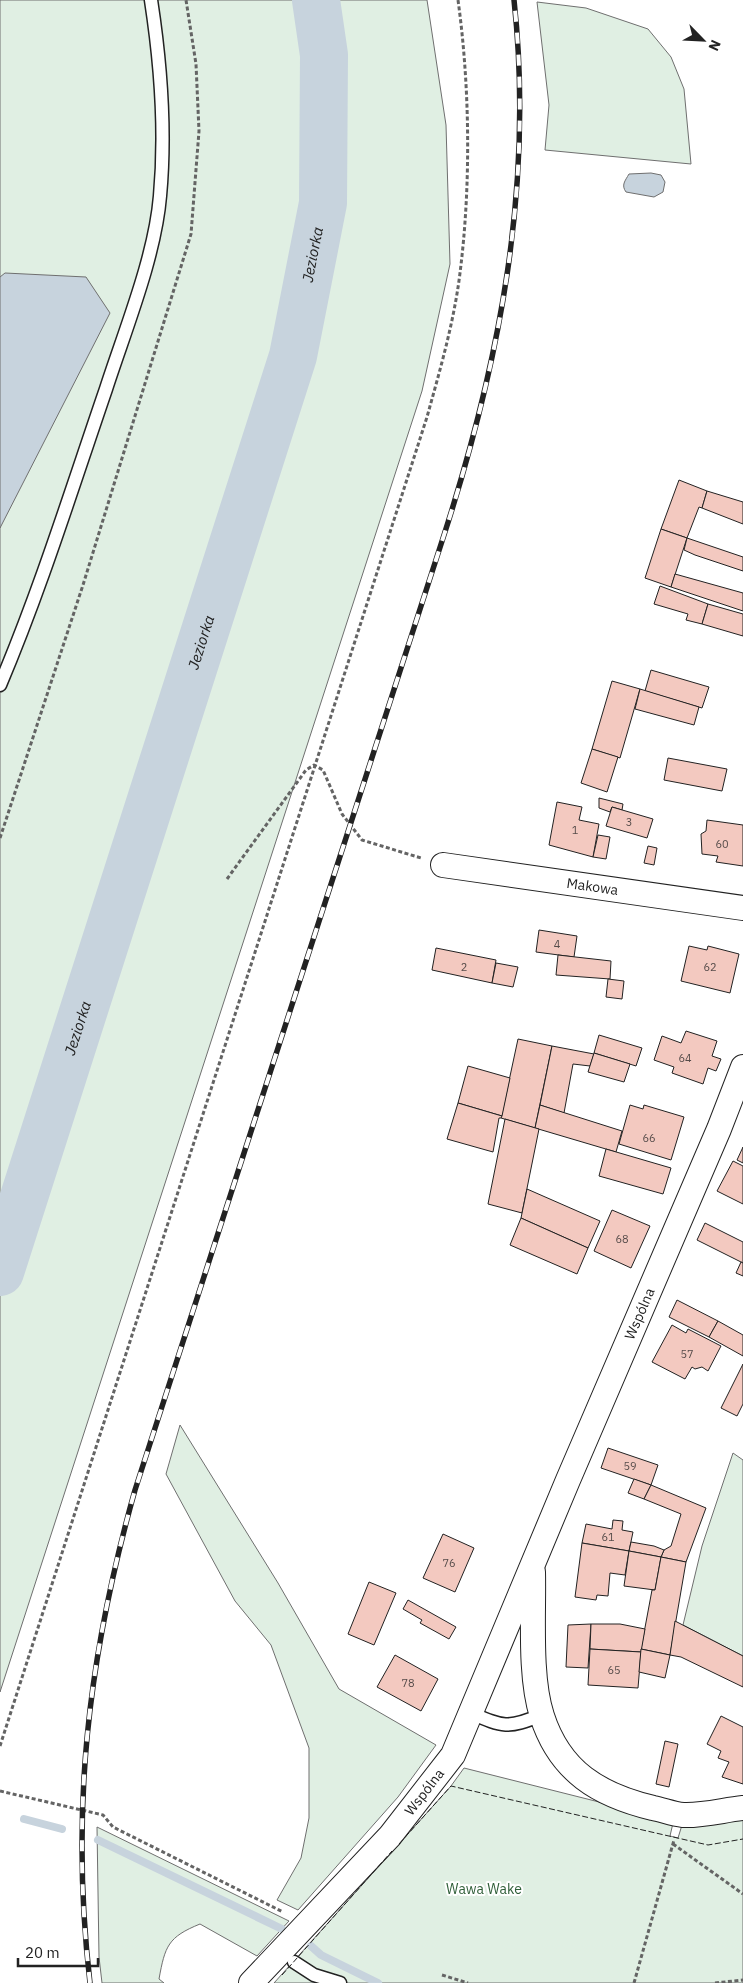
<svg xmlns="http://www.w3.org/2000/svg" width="743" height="1983" font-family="'IBM Plex Sans',sans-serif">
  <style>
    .green { fill: #e0efe3; stroke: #6f6f6f }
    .water { fill: #c7d3dd; stroke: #6f6f6f }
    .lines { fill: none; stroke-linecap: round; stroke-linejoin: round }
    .stream { stroke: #c7d3dd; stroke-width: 8 }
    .river { stroke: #c7d3dd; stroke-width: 48 }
    .building { fill: #f3c9c0; stroke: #222 }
    .service-casing { stroke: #222; stroke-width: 15 }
    .minor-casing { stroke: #222; stroke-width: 26 }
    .path { stroke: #646464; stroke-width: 3; stroke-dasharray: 4 2.5; stroke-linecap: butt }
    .service { stroke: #fff; stroke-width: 12 }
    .minor { stroke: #fff; stroke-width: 24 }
    .rail-casing { stroke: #222; stroke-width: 5.5 }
    .rail { stroke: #fff; stroke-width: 4; stroke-dasharray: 11; stroke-linecap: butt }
    .fence { stroke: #222; stroke-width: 1; stroke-dasharray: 6 2.5; stroke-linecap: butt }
    .labels { text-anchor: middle; stroke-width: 4; stroke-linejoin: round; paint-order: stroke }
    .number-label { font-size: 11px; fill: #564c4a }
    .street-label { font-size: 14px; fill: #222; stroke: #fff }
    .park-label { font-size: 14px; fill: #2f5e38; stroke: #fff }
    .water-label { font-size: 15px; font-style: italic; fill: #222; stroke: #fff }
  </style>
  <rect width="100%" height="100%" fill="#fff"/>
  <g class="green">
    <path d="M0 0H427L446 125 450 264 422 391 0 1692Z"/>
    <path d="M537 2 586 8 648 29 671 57 684 89 691 164 545 150 549 105Z"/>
    <path d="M180 1425 278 1583 339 1689 436 1745 398 1797 298 1910 277 1900 301 1858 309 1818V1748L271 1645 235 1601 166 1474Z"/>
    <path d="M733 1453 743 1460V1656L683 1625 702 1546Z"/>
    <path d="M464 1768 607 1804 673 1823 670 1836 678 1838 682 1825 743 1817V1983H274L451 1786Z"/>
    <path d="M97 1827 289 1921 257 1956 200 1924C168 1937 165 1946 159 1979L164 1983H102L99 1957Z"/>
  </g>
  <g class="water">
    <path d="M651 173 661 175 665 182 663 192 654 197 626 192C621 185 625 181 629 174Z"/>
    <path d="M5 273 86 277 110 313 0 528V277Z"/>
  </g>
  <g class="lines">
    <g class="stream">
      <path d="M24 1819 62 1829"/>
      <path d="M98 1840 282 1929"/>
      <path d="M311 1946 321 1955 378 1983"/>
    </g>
    <path class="river" id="s1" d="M0 1272 293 356 323 203 324 55 316 0"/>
  </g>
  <g class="building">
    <path d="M679 480 707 491 702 508 699 507 687 538 661 529Z"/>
    <path d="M707 491 743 502V524L702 508Z"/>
    <path d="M661 529 687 538 671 587 645 578Z"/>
    <path d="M687 538 743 557V571L695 555 684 550Z"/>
    <path d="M675 574 743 593V611L671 587Z"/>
    <path d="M660 586 708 604 702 624 686 620 688 614 654 604Z"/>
    <path d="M708 604 743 614V636L702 624Z"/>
    <path d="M651 670 709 687 702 708 645 691Z"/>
    <path d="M612 681 640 689 620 758 592 749Z"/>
    <path d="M640 689 699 707 694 725 635 709Z"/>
    <path d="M592 749 618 757 607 792 581 783Z"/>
    <path d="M668 758 727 769 722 791 664 780Z"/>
    <path d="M599 798 623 804 622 810 612 807 610 812 599 808Z"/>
    <path d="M557 802 582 807 579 820 599 824 593 857 549 845Z"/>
    <path d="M612 807 653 819 647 838 606 826Z"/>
    <path d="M707 820 743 825V866L716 862 718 856 702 854 701 834 706 831Z"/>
    <path d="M598 835 610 837 606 859 593 857Z"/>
    <path d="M648 846 657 848 654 865 644 863Z"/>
    <path d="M539 930 577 936 574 957 536 952Z"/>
    <path d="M689 946 707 950 708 946 739 954 730 993 681 981Z"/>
    <path d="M436 948 496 960 492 983 432 970Z"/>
    <path d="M558 955 611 961 610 979 556 975Z"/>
    <path d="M496 963 518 967 513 987 492 983Z"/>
    <path d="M608 979 624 981 622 999 606 997Z"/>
    <path d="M686 1031 717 1041 712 1056 721 1059 716 1071 708 1068 703 1084 672 1073 674 1067 654 1060 662 1036 681 1043Z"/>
    <path d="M599 1035 642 1048 636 1066 594 1053Z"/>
    <path d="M518 1039 552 1046 535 1128 501 1118Z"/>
    <path d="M552 1046 594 1054 590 1066 573 1064 564 1113 540 1105Z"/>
    <path d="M594 1053 630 1064 624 1082 588 1072Z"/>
    <path d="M468 1066 510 1078 502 1116 458 1103Z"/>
    <path d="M458 1103 502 1116 501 1118H499L493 1152 447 1139Z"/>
    <path d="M540 1105 622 1131 616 1152 535 1128Z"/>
    <path d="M630 1105 643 1109 644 1105 684 1117 671 1160 619 1144Z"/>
    <path d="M505 1119 539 1129 522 1213 488 1204Z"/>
    <path d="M743 1147V1163L737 1160Z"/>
    <path d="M606 1149 671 1168 663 1194 599 1176Z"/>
    <path d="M733 1161 743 1166V1204L717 1191Z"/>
    <path d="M527 1189 600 1221 588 1248 521 1218Z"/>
    <path d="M612 1210 650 1226 631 1268 594 1251Z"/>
    <path d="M521 1218 588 1248 577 1274 510 1245Z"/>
    <path d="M705 1223 743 1242V1263L697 1240Z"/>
    <path d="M741 1262 743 1263V1276L736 1273Z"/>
    <path d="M677 1300 718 1321 709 1337 669 1317Z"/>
    <path d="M718 1321 743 1335V1356L709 1337Z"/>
    <path d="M672 1325 686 1333 688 1329 721 1346 708 1371 702 1367 695 1369 692 1367 685 1379 652 1362Z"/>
    <path d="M743 1364V1404L737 1416 721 1408Z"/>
    <path d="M608 1448 658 1465 651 1485 601 1468Z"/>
    <path d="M634 1479 651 1485 644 1499 628 1493Z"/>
    <path d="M651 1485 706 1508 686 1562 661 1557 664 1550 671 1546 681 1514 644 1499Z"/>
    <path d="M613 1520 623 1521 622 1530 633 1532 629 1551 582 1543 586 1524 612 1529Z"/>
    <path d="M443 1534 474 1548 455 1592 423 1578Z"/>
    <path d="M631 1542 654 1546 664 1550 661 1557 629 1551Z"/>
    <path d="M582 1543 629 1551 625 1575 610 1573 608 1596 597 1595 596 1600 575 1597Z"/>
    <path d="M629 1551 661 1557 655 1590 624 1586Z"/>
    <path d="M661 1557 686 1562 670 1655 641 1649 652 1590H655Z"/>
    <path d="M369 1582 396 1593 374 1645 348 1634Z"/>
    <path d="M408 1600 456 1627 449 1639 420 1623 422 1620 403 1609Z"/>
    <path d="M675 1621 743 1656V1687L681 1657 670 1655Z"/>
    <path d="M591 1624 588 1668 566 1667 568 1625Z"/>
    <path d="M591 1624H620L645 1629 641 1652 590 1649Z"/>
    <path d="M590 1649 641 1652 638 1688 588 1685Z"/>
    <path d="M641 1649 670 1655 665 1678 639 1672Z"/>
    <path d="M395 1655 438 1679 421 1711 377 1687Z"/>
    <path d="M721 1716 743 1727V1784L722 1777 729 1762 718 1758 721 1751 707 1744Z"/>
    <path d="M665 1741 678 1744 669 1787 656 1784Z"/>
  </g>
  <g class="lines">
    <defs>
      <g id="service">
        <path d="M0 685C41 588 72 488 106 389 125 330 155 257 160 196 166 131 161 65 151 0"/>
        <path d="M471 1713C503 1727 508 1729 541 1715"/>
        <path d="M294 1962 314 1975 340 1983"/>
      </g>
      <g id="minor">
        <path id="s2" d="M443 865 743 908"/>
        <path d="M533 1572C534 1614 529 1676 542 1716 560 1772 599 1795 653 1808 663 1810 673 1814 683 1815 702 1816 724 1810 743 1808"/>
        <path id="s3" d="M251 1983 390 1836 453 1755 568 1480 719 1129 743 1067"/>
      </g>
    </defs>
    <use href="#service" class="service-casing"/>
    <use href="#minor" class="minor-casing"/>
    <g class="path">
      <path d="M0 838 83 585 191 234 199 131 196 64 186 0"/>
      <path d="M227 879 306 770 314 765 323 770 342 814 362 840 421 858"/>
      <path d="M0 1746 427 417C440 370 454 322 460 273 471 186 470 87 458 0"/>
      <path d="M0 1791 103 1815 113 1827 283 1912"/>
      <path d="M673 1844 743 1894"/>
      <path d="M442 1975 468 1983"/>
      <path d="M634 1983 674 1840"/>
      <path d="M715 1983 743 1980"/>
    </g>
    <use href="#service" class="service"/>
    <use href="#minor" class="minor"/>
    <defs>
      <path id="rail" d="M90 1983C70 1810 88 1657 135 1490L444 535C500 361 534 184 514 0"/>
    </defs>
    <use href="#rail" class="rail-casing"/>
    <use href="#rail" class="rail"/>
    <g class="fence">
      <path d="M399 1844 451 1786 708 1845 743 1839"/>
      <path d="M282 1975 392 1851"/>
    </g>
  </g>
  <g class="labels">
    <g class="number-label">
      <text x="629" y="826">3</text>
      <text x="575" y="834">1</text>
      <text x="722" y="848">60</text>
      <text x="557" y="948">4</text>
      <text x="464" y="971">2</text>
      <text x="710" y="971">62</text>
      <text x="685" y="1062">64</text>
      <text x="649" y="1142">66</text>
      <text x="622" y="1243">68</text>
      <text x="687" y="1358">57</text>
      <text x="630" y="1470">59</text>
      <text x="608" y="1541">61</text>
      <text x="449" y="1567">76</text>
      <text x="614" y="1674">65</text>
      <text x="408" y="1687">78</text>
    </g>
    <g class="street-label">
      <text dy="5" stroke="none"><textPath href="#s2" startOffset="151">Makowa</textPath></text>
      <text dy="5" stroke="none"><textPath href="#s3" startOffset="784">Wspólna</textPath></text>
      <text dy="5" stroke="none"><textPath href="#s3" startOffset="258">Wspólna</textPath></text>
    </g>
    <g class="park-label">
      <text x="484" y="1894">Wawa Wake</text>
    </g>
    <g class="water-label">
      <text dy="5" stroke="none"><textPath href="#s1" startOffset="1065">Jeziorka</textPath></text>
      <text dy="5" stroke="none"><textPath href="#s1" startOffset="661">Jeziorka</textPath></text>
      <text dy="5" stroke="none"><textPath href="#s1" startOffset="256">Jeziorka</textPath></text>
    </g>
  </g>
  <g transform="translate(703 40) rotate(114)" stroke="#ffffff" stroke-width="4" paint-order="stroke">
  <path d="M0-4L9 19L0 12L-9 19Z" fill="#222222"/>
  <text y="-8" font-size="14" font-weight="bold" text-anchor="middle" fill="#222222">N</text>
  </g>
  <path d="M18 1958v8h80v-8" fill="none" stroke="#222222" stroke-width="2.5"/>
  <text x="25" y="1958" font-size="15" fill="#222222" stroke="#ffffff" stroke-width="4" paint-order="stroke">20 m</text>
</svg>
